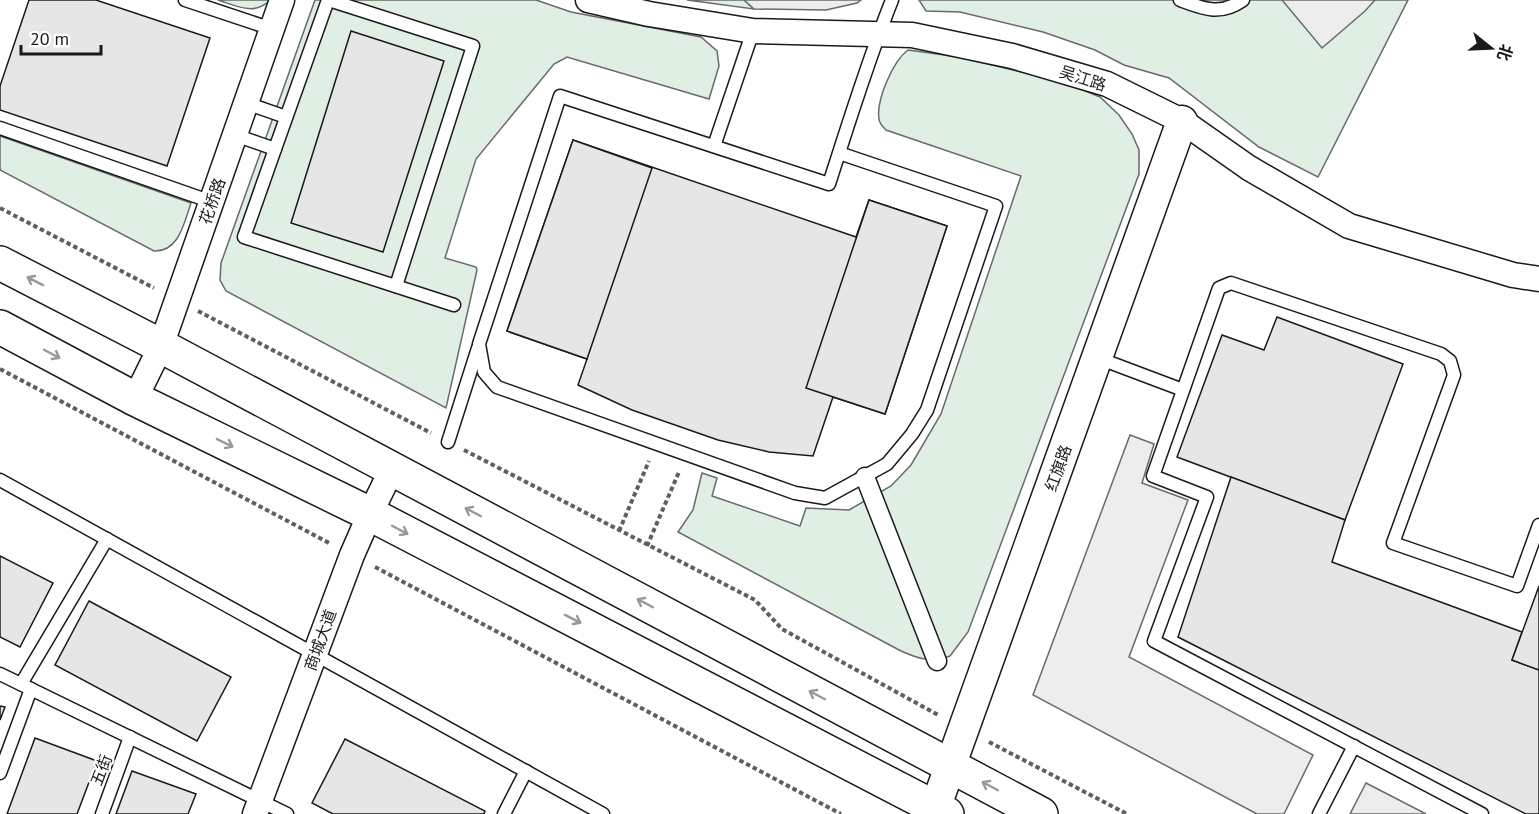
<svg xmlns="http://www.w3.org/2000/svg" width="1539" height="814" font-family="'PT Sans','Noto Sans SC',sans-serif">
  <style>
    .green { fill: #e0efe3; stroke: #6a6a6a; stroke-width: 1.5 }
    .parking { fill: #ededed; stroke: #6a6a6a; stroke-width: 1.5 }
    .building { fill: #e6e6e6; stroke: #1a1a1a; stroke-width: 1.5 }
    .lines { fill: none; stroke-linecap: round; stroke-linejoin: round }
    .service-casing { stroke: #1a1a1a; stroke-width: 15 }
    .pedestrian-casing { stroke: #1a1a1a; stroke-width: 21 }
    .minor-casing { stroke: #1a1a1a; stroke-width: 27 }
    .tertiary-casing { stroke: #1a1a1a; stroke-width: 33 }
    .trunk-casing { stroke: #1a1a1a; stroke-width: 36 }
    .path { stroke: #5f5f5f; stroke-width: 4; stroke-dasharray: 4.5 3; stroke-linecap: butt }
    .service { stroke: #fff; stroke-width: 12 }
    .pedestrian { stroke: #fff; stroke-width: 18 }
    .minor { stroke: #fff; stroke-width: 24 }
    .tertiary { stroke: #fff; stroke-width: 30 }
    .trunk { stroke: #fff; stroke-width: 33 }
    .oneway { stroke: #989898 }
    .labels { text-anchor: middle; stroke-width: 4.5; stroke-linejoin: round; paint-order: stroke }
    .street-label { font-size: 16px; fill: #1a1a1a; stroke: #fff }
  </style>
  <rect width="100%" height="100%" fill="#fff"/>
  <g class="green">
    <path d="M218 0H270C255 16 237 6 218 0Z"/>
    <path d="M315 0H536L571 12 701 37 717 51 719 66 709 99 567 57 554 64 476 159 445 258 476 267 477 270 446 408 226 291 220 280 221 263Z"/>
    <path d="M687 0H744L754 9Z"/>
    <path d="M919 0H1408L1318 177 1259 147 1169 78 1124 65 1095 50 1043 32 960 12 926 11Z"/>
    <path d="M908 50 959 57 1066 83 1100 97 1119 115 1132 134 1139 150V174L968 632 950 656C931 663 919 659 901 651L678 532 693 510 702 473 717 478 712 496 800 526 806 508 849 510 891 486 911 465 941 414 1021 176 886 130C883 127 879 123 879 119 876 100 893 61 908 50Z"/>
    <path d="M0 136 191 203C184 223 179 252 154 251L0 170Z"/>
  </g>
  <g class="parking">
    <path d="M744 0H861L857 3 826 10 754 9Z"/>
    <path d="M1282 0H1375L1365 11 1322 48Z"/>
    <path d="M1130 435 1154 444 1142 483 1188 500 1129 657 1313 755 1284 814H1257L1033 695Z"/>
    <path d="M1366 783 1426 814H1350Z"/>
  </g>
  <g class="building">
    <path d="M29 0H96L210 38 167 166 0 110V86Z"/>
    <path d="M351 31 444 61 383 252 291 223Z"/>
    <path d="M573 140 856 237 869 200 947 226 885 414 833 397 813 456 769 452 718 440 632 410 578 385 587 359 507 331Z"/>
    <path d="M573 140 652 168 587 359 507 331Z"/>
    <path d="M869 200 947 226 885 414 806 388Z"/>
    <path d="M1277 317 1403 364 1345 520 1177 457 1222 335 1264 350Z"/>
    <path d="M1231 477 1345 520 1332 562 1522 632 1512 660 1539 670V814H1526L1178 637Z"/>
    <path d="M0 556 53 583 20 647 0 637Z"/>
    <path d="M1539 586V670L1512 660Z"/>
    <path d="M89 601 231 677 197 741 55 665Z"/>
    <path d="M0 706 5 707 0 720Z"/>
    <path d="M35 738 97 761 77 814H7Z"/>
    <path d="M345 739 485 811 484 814H333L312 803Z"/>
    <path d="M132 771 196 794 188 814H116Z"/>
  </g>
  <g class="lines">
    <defs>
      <g id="service">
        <path d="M185 0 272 29"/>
        <path d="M329 0 473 46 396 286"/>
        <path d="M1180 0C1204 9 1220 16 1243 0"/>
        <path d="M246 103 286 117"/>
        <path d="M0 128 212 202"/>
        <path d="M235 135 275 149 244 237 454 305"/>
        <path d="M714 146 753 31"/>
        <path d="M275 149 328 0"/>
        <path d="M839 153 996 206 927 410 912 434 887 464 825 498 795 493 497 387 484 372 479 344 560 96 829 184C849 122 868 60 892 0"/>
        <path d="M1098 358 1183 390"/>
        <path d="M448 442 478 348"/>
        <path d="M0 480 603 814"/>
        <path d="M0 674 287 814"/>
        <path d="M21 684 107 539"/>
        <path d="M0 773 31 689"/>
        <path d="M102 814 130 737"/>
        <path d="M504 814 526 771"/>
        <path d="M1319 814 1354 746"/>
        <path d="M1482 814 1154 641 1207 497 1153 476 1219 288 1231 283 1441 354 1450 361 1454 375 1393 543 1517 586 1539 525"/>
      </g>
      <path id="pedestrian" d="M865 477 937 661"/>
      <g id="minor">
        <path d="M588 0 649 14 753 31 912 35 1012 56 1107 84 1182 121 1249 168 1349 226 1513 275 1539 279"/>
        <path d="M135 399 161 346 282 0"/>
        <path d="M255 814 352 555 370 514 392 469"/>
      </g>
      <path id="tertiary" d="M933 814 1182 121"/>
      <g id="trunk">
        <path d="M0 263 161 346 1041 814"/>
        <path d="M0 327 135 399 370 514 947 814"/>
      </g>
    </defs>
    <use href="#service" class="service-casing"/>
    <use href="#pedestrian" class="pedestrian-casing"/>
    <use href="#minor" class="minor-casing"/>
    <use href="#tertiary" class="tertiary-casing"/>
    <use href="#trunk" class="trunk-casing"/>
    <g class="path">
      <path d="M0 208 154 288"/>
      <path d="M198 311 431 433"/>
      <path d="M0 369 331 544"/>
      <path d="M464 450 755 600 782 629 940 716"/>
      <path d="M619 531 649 461"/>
      <path d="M647 546 679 472"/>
      <path d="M375 567 841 814"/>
      <path d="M989 742 1127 814"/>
    </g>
    <use href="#service" class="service"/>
    <use href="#pedestrian" class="pedestrian"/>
    <use href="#minor" class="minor"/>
    <use href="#tertiary" class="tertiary"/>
    <use href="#trunk" class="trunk"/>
  </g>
  <defs><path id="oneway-shaft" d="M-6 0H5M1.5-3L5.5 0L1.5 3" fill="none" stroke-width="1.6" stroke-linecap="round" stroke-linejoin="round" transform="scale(1.5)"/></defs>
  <g class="oneway">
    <use href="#oneway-shaft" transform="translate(35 281) rotate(-153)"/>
    <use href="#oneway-shaft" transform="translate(52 354) rotate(28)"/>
    <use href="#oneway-shaft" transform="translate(225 443) rotate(26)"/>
    <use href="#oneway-shaft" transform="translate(473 512) rotate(-152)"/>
    <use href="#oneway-shaft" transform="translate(400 530) rotate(28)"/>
    <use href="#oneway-shaft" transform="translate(645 603) rotate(-152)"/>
    <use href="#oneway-shaft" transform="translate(573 619) rotate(27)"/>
    <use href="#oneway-shaft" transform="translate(817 695) rotate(-152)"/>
    <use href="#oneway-shaft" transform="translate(990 786) rotate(-152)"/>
  </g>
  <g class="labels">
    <g class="street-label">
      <text transform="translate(1083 78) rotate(18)" y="6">吴江路</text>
      <text transform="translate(212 201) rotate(-71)" y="6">花桥路</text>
      <text transform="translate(1058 468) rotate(-70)" y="6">红旗路</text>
      <text transform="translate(320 640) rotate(-70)" y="6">商城大道</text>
      <text transform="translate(101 770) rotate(-69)" y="6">五街</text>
    </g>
  </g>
  <g transform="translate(1491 48) rotate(108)" stroke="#ffffff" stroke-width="4.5" paint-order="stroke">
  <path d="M0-4.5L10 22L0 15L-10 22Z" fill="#1a1a1a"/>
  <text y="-9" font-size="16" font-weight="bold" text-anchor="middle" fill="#1a1a1a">北</text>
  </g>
  <path d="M21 45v9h80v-9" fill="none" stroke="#1a1a1a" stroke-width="3"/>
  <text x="30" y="45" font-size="18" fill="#1a1a1a" stroke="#ffffff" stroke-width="4.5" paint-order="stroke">20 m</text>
</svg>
